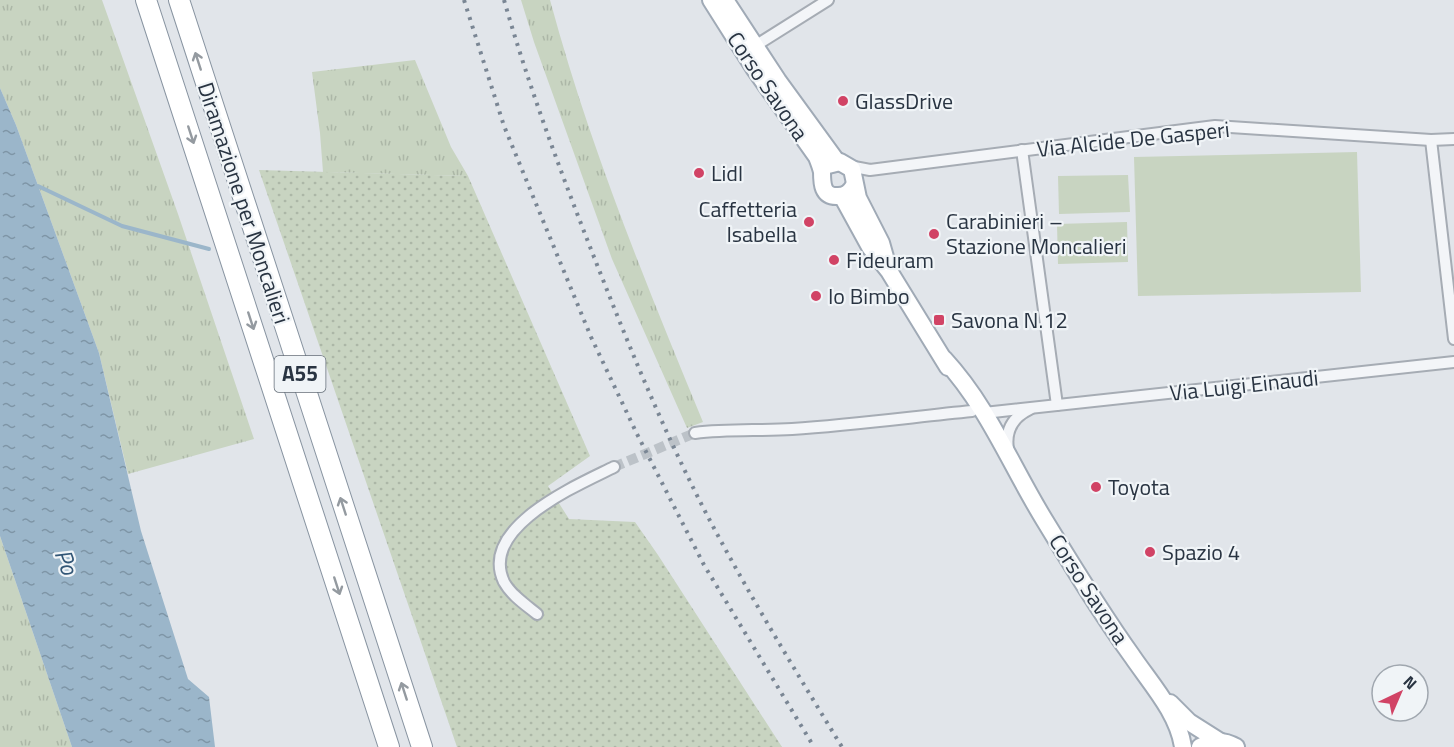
<svg xmlns="http://www.w3.org/2000/svg" width="1454" height="747" font-family="'Titillium Web',sans-serif">
  <style>
    .grass { fill: url(#grass-tufts) }
    .garden { fill: url(#garden-dots) }
    .pitch { fill: #c8d4c1 }
    .water { fill: url(#water-ripples) }
    .lines { fill: none; stroke-linecap: round; stroke-linejoin: round }
    .stream { stroke: #9bb6ca; stroke-width: 4 }
    .minor-tunnel { stroke: #bcc2c8; stroke-width: 10; stroke-dasharray: 10 5; stroke-linecap: butt }
    .minor-casing { stroke: #a6acb4; stroke-width: 14 }
    .primary-casing { stroke: #a0aab6; stroke-width: 20 }
    .motorway-casing { stroke: #8894a1; stroke-width: 22 }
    .minor { stroke: #f3f5f8; stroke-width: 10 }
    .primary { stroke: #fff; stroke-width: 16 }
    .motorway { stroke: #fff; stroke-width: 20 }
    .rail { stroke: #7a8694; stroke-width: 4; stroke-dasharray: 3 6; stroke-linecap: butt }
    .oneway { stroke: #949aa0 }
    .poi-dot { fill: #d14365; stroke: #f0f4f7; stroke-width: 2 }
    .labels { text-anchor: middle; stroke-width: 4.5; stroke-linejoin: round; paint-order: stroke }
    .shield { fill: #f0f4f7; stroke: #656e78; stroke-width: 1.5 }
    .shield-label { font-size: 21px; font-weight: bold; fill: #293442 }
    .street-label { font-size: 22px; fill: #293442; stroke: #f0f4f7 }
    .poi-label { font-size: 22px; fill: #293442; stroke: #f0f4f7; text-anchor: start }
    .water-label { font-size: 24px; font-style: italic; fill: #325676; stroke: #f0f4f7 }
  </style>
  <defs>
    <pattern id="grass-tufts" width="24" height="20" patternUnits="userSpaceOnUse" patternTransform="scale(1.5)"><rect width="24" height="20" fill="#c8d4c1"/><path d="M3 7l-1-3M5 7V3M7 7l1-3M15 17l-1-3M17 17v-4M19 17l1-3" fill="none" stroke="#acb7a7"/></pattern>
    <pattern id="garden-dots" width="8" height="8" patternUnits="userSpaceOnUse" patternTransform="scale(1.5)"><rect width="8" height="8" fill="#c8d4c1"/><path d="M2 2h.1M6 6h.1" fill="none" stroke="#acb7a7" stroke-width="1.8" stroke-linecap="round"/></pattern>
    <pattern id="water-ripples" width="26" height="14" patternUnits="userSpaceOnUse" patternTransform="scale(1.5)"><rect width="26" height="14" fill="#9bb6ca"/><path d="M2 4q2-2 4 0t4 0M15 11q2-2 4 0t4 0" fill="none" stroke="#7e95a6"/></pattern>
  </defs>
  <rect width="100%" height="100%" fill="#e1e5ea"/>
  <g class="grass">
    <path d="M0 0H102L178 214 254 439 128 474 99 353 16 125 0 88Z"/>
    <path d="M521 0H550C589 145 646 284 703 422L687 428 612 259 534 42Z"/>
    <path d="M415 60 451 147 468 176 323 172 320 133 312 72Z"/>
    <path d="M0 536 72 747H0Z"/>
  </g>
  <path class="garden" d="M259 170 468 176 590 456 548 486 569 519 635 522 658 555 782 747H457Z"/>
  <g class="pitch">
    <path d="M1357 152 1361 292 1138 296 1134 157Z"/>
    <path d="M1128 175 1130 212 1059 214 1058 176Z"/>
    <path d="M1127 222 1128 262 1058 264 1057 224Z"/>
  </g>
  <path class="water" d="M0 88 16 125 99 353 141 531 188 679 209 697 215 747H72L0 536Z"/>
  <g class="lines">
    <path class="stream" d="M38 186 122 226 209 249"/>
    <path class="minor-tunnel" d="M614 467 695 433"/>
    <defs>
      <g id="minor">
        <path d="M755 46 828 0"/>
        <path d="M1431 140 1454 339"/>
        <path d="M1022 150 1057 405"/>
        <path d="M849 166 870 170 1215 126 1431 140 1454 139"/>
        <path d="M984 413 1454 362"/>
        <path d="M695 433C727 429 759 431 792 429 852 425 912 417 972 411"/>
        <path d="M1008 449C1005 430 1013 417 1030 409"/>
        <path d="M537 614C526 605 511 595 504 582 478 527 578 485 614 467"/>
      </g>
      <g id="primary">
        <path d="M711 0 754 68 817 157C819 162 821 167 822 172 822 183 822 197 838 196 846 196 850 192 854 186"/>
        <path d="M725 0 778 81 837 162"/>
        <path d="M828 165 840 162 852 169 858 198 881 243 887 264"/>
        <path d="M842 196 870 247 889 271 948 367"/>
        <path d="M944 359C989 408 1011 466 1045 521 1073 567 1101 613 1132 656 1151 684 1178 713 1183 747"/>
        <path d="M1170 703 1189 722 1219 741"/>
        <path d="M1200 747C1212 740 1224 740 1236 747"/>
      </g>
      <g id="motorway">
        <path d="M146 0 389 747"/>
        <path d="M179 0 422 747"/>
      </g>
    </defs>
    <use href="#minor" class="minor-casing"/>
    <use href="#primary" class="primary-casing"/>
    <use href="#motorway" class="motorway-casing"/>
    <use href="#minor" class="minor"/>
    <use href="#primary" class="primary"/>
    <use href="#motorway" class="motorway"/>
    <g class="rail">
      <path d="M464 0 504 126 591 337 637 434 704 565 814 747"/>
      <path d="M504 0C529 87 561 173 594 257 632 354 672 452 722 543 760 613 801 680 842 747"/>
    </g>
  </g>
  <defs><path id="oneway-shaft" d="M-6 0H5M1.5-3L5.5 0L1.5 3" fill="none" stroke-width="1.6" stroke-linecap="round" stroke-linejoin="round" transform="scale(1.5)"/></defs>
  <g class="oneway">
    <use href="#oneway-shaft" transform="translate(198 61) rotate(-108)"/>
    <use href="#oneway-shaft" transform="translate(191 135) rotate(72)"/>
    <use href="#oneway-shaft" transform="translate(251 321) rotate(72)"/>
    <use href="#oneway-shaft" transform="translate(343 506) rotate(-108)"/>
    <use href="#oneway-shaft" transform="translate(337 586) rotate(72)"/>
    <use href="#oneway-shaft" transform="translate(404 691) rotate(-108)"/>
  </g>
  <g class="poi-dot">
    <circle cx="843" cy="101" r="6"/>
    <circle cx="699" cy="173" r="6"/>
    <circle cx="809" cy="222" r="6"/>
    <circle cx="934" cy="234" r="6"/>
    <circle cx="834" cy="260" r="6"/>
    <circle cx="816" cy="296" r="6"/>
    <rect x="933" y="314" width="12" height="12" rx="3"/>
    <circle cx="1096" cy="487" r="6"/>
    <circle cx="1150" cy="552" r="6"/>
  </g>
  <g class="labels">
    <rect class="shield" x="274.5" y="356" width="51" height="36" rx="4.5"/>
    <g class="shield-label">
      <text x="300" y="381">A55</text>
    </g>
    <g class="street-label">
      <text transform="translate(768 86) rotate(56)" y="8">Corso Savona</text>
      <text transform="translate(1133 139) rotate(-6)" y="8">Via Alcide De Gasperi</text>
      <text transform="translate(244 203) rotate(72)" y="8">Diramazione per Moncalieri</text>
      <text transform="translate(1244 385) rotate(-6)" y="8">Via Luigi Einaudi</text>
      <text transform="translate(1089 589) rotate(57)" y="8">Corso Savona</text>
    </g>
    <g class="poi-label">
      <text x="855" y="109">GlassDrive</text>
      <text x="711" y="181">Lidl</text>
      <text x="797" y="217" text-anchor="end">Caffetteria<tspan x="797" dy="25">Isabella</tspan></text>
      <text x="946" y="229">Carabinieri –<tspan x="946" dy="25">Stazione Moncalieri</tspan></text>
      <text x="846" y="268">Fideuram</text>
      <text x="828" y="304">Io Bimbo</text>
      <text x="951" y="328">Savona N.12</text>
      <text x="1108" y="495">Toyota</text>
      <text x="1162" y="560">Spazio 4</text>
    </g>
    <g class="water-label">
      <text transform="translate(66 562) rotate(70)" y="8">Po</text>
    </g>
  </g>
  <g transform="translate(1400 693) rotate(44)"><circle r="28" fill="#f0f4f7" stroke="#a0a7af" stroke-width="1.5"/>
  <path d="M0-4.5L10 22L0 15L-10 22Z" fill="#d14365"/>
  <text y="-9" font-size="16" font-weight="bold" text-anchor="middle" fill="#293442">N</text>
  </g>
</svg>
